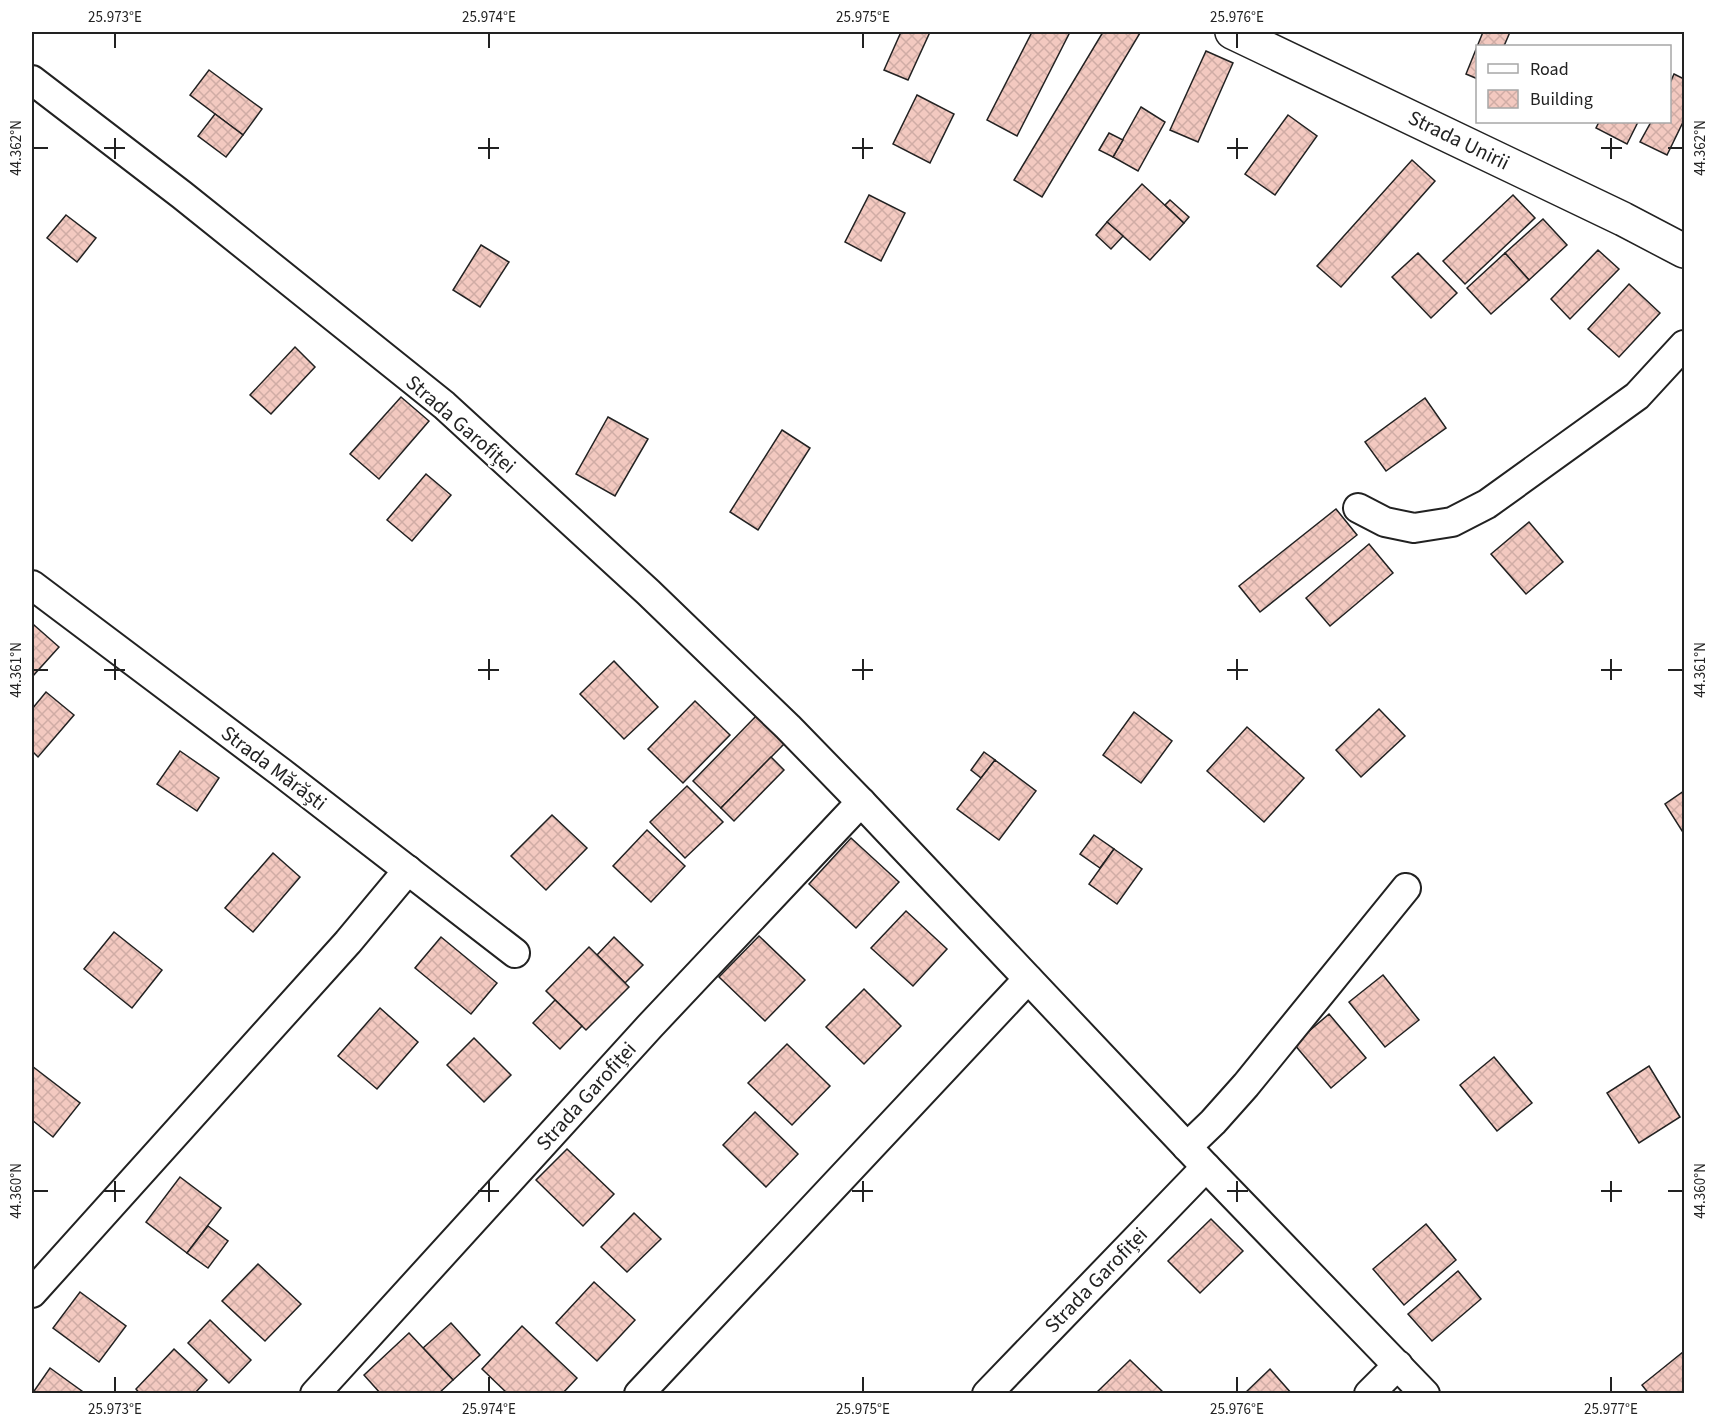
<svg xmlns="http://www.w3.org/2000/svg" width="1716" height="1425" font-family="'Source Sans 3',sans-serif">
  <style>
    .building { fill: url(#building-cross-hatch); stroke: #222; stroke-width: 1.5 }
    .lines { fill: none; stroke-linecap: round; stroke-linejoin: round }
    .minor-casing { stroke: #222; stroke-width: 32 }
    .secondary-casing { stroke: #222; stroke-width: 36 }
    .minor { stroke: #fff; stroke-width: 28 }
    .secondary { stroke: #fff; stroke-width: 33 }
    .ticks { fill: none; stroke: #222; stroke-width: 2 }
    .labels { text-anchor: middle; stroke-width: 4.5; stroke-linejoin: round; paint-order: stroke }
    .street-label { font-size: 21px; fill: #222; stroke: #fff }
    .neatline { fill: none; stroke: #222; stroke-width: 2 }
    .ticks-label { font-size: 15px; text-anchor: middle; fill: #222 }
  </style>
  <defs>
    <pattern id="building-cross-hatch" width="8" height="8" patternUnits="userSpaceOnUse" patternTransform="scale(1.5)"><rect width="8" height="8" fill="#f3c9c0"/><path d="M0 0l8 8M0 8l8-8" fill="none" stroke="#d0aca5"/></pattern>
  </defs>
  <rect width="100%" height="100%" fill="#fff"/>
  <g class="building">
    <path d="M901 32H930L908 80 884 70Z"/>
    <path d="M1032 32H1070L1017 136 987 120Z"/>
    <path d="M1103 32H1137L1140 33 1042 197 1014 180Z"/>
    <path d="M1483 32H1510L1504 46H1478V79L1466 74Z"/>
    <path d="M1206 51 1233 63 1198 142 1170 130Z"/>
    <path d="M209 70 262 109 243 135 190 95Z"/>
    <path d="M1674 74 1684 79V120L1667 155 1640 142 1651 122H1670V83Z"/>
    <path d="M917 95 954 114 930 163 893 144Z"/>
    <path d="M1141 107 1165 122 1138 171 1113 157Z"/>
    <path d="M215 114 243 135 226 157 198 136Z"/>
    <path d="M1288 115 1317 136 1275 195 1245 174Z"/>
    <path d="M1599 122H1638L1627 144 1596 128Z"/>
    <path d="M1109 133 1123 140 1113 157 1099 150Z"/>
    <path d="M1412 160 1435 181 1341 287 1317 266Z"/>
    <path d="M1142 184 1184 223 1150 260 1107 222Z"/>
    <path d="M869 195 905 213 881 261 845 242Z"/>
    <path d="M1513 195 1535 218 1465 284 1443 261Z"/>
    <path d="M1170 200 1189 217 1184 223 1165 205Z"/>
    <path d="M66 215 96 238 77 262 47 238Z"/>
    <path d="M1543 219 1567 245 1529 280 1505 253Z"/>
    <path d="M1107 222 1123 236 1111 249 1096 235Z"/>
    <path d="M481 245 509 262 480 307 453 290Z"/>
    <path d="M1598 250 1619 269 1570 319 1551 299Z"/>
    <path d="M1418 253 1457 293 1431 318 1392 277Z"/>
    <path d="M1505 253 1529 280 1491 314 1467 288Z"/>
    <path d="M1629 284 1660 313 1619 357 1588 329Z"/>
    <path d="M295 347 315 367 271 414 250 395Z"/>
    <path d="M401 397 429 421 379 479 350 454Z"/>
    <path d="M1425 398 1446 428 1386 471 1365 442Z"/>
    <path d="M608 417 648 439 615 496 576 474Z"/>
    <path d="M782 430 810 448 758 530 730 512Z"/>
    <path d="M426 474 451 495 412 541 387 520Z"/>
    <path d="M1336 509 1357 535 1260 612 1239 586Z"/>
    <path d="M1529 522 1563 562 1526 594 1491 554Z"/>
    <path d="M1369 544 1393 573 1330 626 1306 598Z"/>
    <path d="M34 625 59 647 32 677V628Z"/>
    <path d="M614 661 658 707 624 739 580 694Z"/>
    <path d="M46 692 74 715 38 757 32 751V709Z"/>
    <path d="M695 701 730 735 683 783 648 749Z"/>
    <path d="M1379 709 1405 736 1361 777 1336 750Z"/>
    <path d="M1134 712 1172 741 1141 783 1103 755Z"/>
    <path d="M757 715 785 743 721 808 693 781Z"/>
    <path d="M1247 727 1304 778 1264 822 1207 771Z"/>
    <path d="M180 751 219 778 197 811 157 784Z"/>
    <path d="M984 752 995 760 981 778 971 770Z"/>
    <path d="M771 757 784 770 734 821 721 808Z"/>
    <path d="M995 760 1036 791 999 840 957 809Z"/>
    <path d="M687 786 723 822 685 858 650 822Z"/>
    <path d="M1684 791V834L1665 804Z"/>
    <path d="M552 815 587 848 546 890 511 856Z"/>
    <path d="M647 830 685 866 651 902 613 866Z"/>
    <path d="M1094 835 1114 849 1100 868 1080 854Z"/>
    <path d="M851 838 899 882 856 928 809 884Z"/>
    <path d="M1114 849 1142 869 1117 904 1089 884Z"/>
    <path d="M273 853 300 877 253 932 225 908Z"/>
    <path d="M906 911 947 949 913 986 871 948Z"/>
    <path d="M114 932 162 970 132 1008 84 969Z"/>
    <path d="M759 936 805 980 765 1021 719 977Z"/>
    <path d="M441 937 497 983 471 1014 415 968Z"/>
    <path d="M614 937 643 965 625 983 597 955Z"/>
    <path d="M589 947 629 987 586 1030 546 991Z"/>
    <path d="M1383 975 1419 1020 1385 1047 1349 1002Z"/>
    <path d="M864 989 901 1026 864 1064 826 1027Z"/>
    <path d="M555 1000 582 1026 560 1049 533 1023Z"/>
    <path d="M380 1008 418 1042 377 1089 338 1056Z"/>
    <path d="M1329 1014 1366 1058 1331 1088 1294 1044Z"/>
    <path d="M474 1038 511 1075 484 1102 447 1065Z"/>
    <path d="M787 1044 830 1086 792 1125 748 1083Z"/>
    <path d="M1494 1057 1532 1103 1497 1131 1460 1085Z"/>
    <path d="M32 1066 80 1103 53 1137 32 1120Z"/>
    <path d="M1649 1066 1680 1117 1639 1143 1607 1093Z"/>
    <path d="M755 1112 798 1154 766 1187 723 1145Z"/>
    <path d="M567 1149 614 1194 583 1226 536 1180Z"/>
    <path d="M180 1177 221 1208 187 1253 146 1222Z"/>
    <path d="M634 1213 661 1239 627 1272 601 1247Z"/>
    <path d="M1211 1219 1243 1251 1200 1293 1168 1261Z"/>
    <path d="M1426 1224 1456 1260 1404 1305 1373 1269Z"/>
    <path d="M208 1226 228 1241 208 1268 187 1253Z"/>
    <path d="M258 1264 301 1304 265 1341 222 1301Z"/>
    <path d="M1458 1271 1481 1299 1432 1341 1408 1314Z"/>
    <path d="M594 1282 635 1320 597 1361 556 1323Z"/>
    <path d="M80 1292 126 1326 99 1362 53 1328Z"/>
    <path d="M210 1320 251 1360 229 1383 188 1343Z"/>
    <path d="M451 1323 480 1355 453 1380 423 1348Z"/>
    <path d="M522 1326 577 1378 562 1394H508L482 1369Z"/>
    <path d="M409 1333 453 1380 438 1394H381L364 1375Z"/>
    <path d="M174 1349 207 1380 194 1394H140L136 1389Z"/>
    <path d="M1683 1352 1684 1394H1649L1642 1385Z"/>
    <path d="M1130 1360 1165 1394 1096 1393Z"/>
    <path d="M50 1368 86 1394H32Z"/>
    <path d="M1270 1369 1292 1394H1244Z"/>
  </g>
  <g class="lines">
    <defs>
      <g id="minor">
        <path d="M32 80 182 195 444 405 648 592 788 727 861 802 1206 1167 1425 1394"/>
        <path d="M1358 508 1385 522 1414 528 1452 522 1487 504 1637 396 1684 345"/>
        <path d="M32 585 282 773 515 953"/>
        <path d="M1187 1147 1213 1122 1246 1085 1406 888"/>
        <path d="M32 1293 348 942 408 870"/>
        <path d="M315 1394 650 1026 861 802"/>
        <path d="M639 1394 1028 979"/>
        <path d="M987 1394 1206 1167"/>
        <path d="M1369 1394 1398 1365"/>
      </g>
      <path id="secondary" d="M1232 32 1623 219 1684 251"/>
    </defs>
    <use href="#minor" class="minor-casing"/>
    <use href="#secondary" class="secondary-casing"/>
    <use href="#minor" class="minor"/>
    <use href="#secondary" class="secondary"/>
  </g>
  <path class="ticks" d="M115 33V48M489 33V48M863 33V48M1237 33V48M115 138V159M489 138V159M863 138V159M1237 138V159M1611 138V159M33 148H48M104 148H125M478 148H499M852 148H873M1227 148H1248M1601 148H1622M1668 148H1683M115 659V680M489 659V680M863 659V680M1237 659V680M1611 659V680M33 670H48M104 670H125M478 670H499M852 670H873M1227 670H1248M1601 670H1622M1668 670H1683M115 1181V1202M489 1181V1202M863 1181V1202M1237 1181V1202M1611 1181V1202M33 1191H48M104 1191H125M478 1191H499M852 1191H873M1227 1191H1248M1601 1191H1622M1668 1191H1683M115 1377V1392M489 1377V1392M863 1377V1392M1237 1377V1392M1611 1377V1392"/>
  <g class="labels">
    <g class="street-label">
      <text transform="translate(1459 140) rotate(26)" y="7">Strada Unirii</text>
      <text transform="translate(461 424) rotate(41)" y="7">Strada Garofiței</text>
      <text transform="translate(274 768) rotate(37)" y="7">Strada Mărăști</text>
      <text transform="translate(586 1096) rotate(-48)" y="7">Strada Garofiței</text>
      <text transform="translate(1096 1280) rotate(-46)" y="7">Strada Garofiței</text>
    </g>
  </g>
  <rect width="1716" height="1425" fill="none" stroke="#ffffff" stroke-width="66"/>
  <rect x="1476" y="45" width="195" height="78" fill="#ffffff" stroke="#a7a7a7" stroke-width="1.5"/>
  <rect x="1488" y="64" width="30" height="9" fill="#ffffff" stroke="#a7a7a7" stroke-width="1.5"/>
  <text x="1530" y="75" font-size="18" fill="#222222">Road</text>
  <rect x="1488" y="90" width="30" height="18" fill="url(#building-cross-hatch)" stroke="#a7a7a7" stroke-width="1.5"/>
  <text x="1530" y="105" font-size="18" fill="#222222">Building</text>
  <rect x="33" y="33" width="1650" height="1359" class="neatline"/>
  <g class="ticks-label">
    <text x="115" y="22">25.973°E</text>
    <text x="489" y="22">25.974°E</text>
    <text x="863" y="22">25.975°E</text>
    <text x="1237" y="22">25.976°E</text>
    <text transform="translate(16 148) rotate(-90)" y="5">44.362°N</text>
    <text transform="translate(1700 148) rotate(-90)" y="5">44.362°N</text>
    <text transform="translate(16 670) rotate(-90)" y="5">44.361°N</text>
    <text transform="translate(1700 670) rotate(-90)" y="5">44.361°N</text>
    <text transform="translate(16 1191) rotate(-90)" y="5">44.360°N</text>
    <text transform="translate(1700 1191) rotate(-90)" y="5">44.360°N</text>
    <text x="115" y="1414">25.973°E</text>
    <text x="489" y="1414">25.974°E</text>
    <text x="863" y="1414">25.975°E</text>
    <text x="1237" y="1414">25.976°E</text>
    <text x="1611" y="1414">25.977°E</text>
  </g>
</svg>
